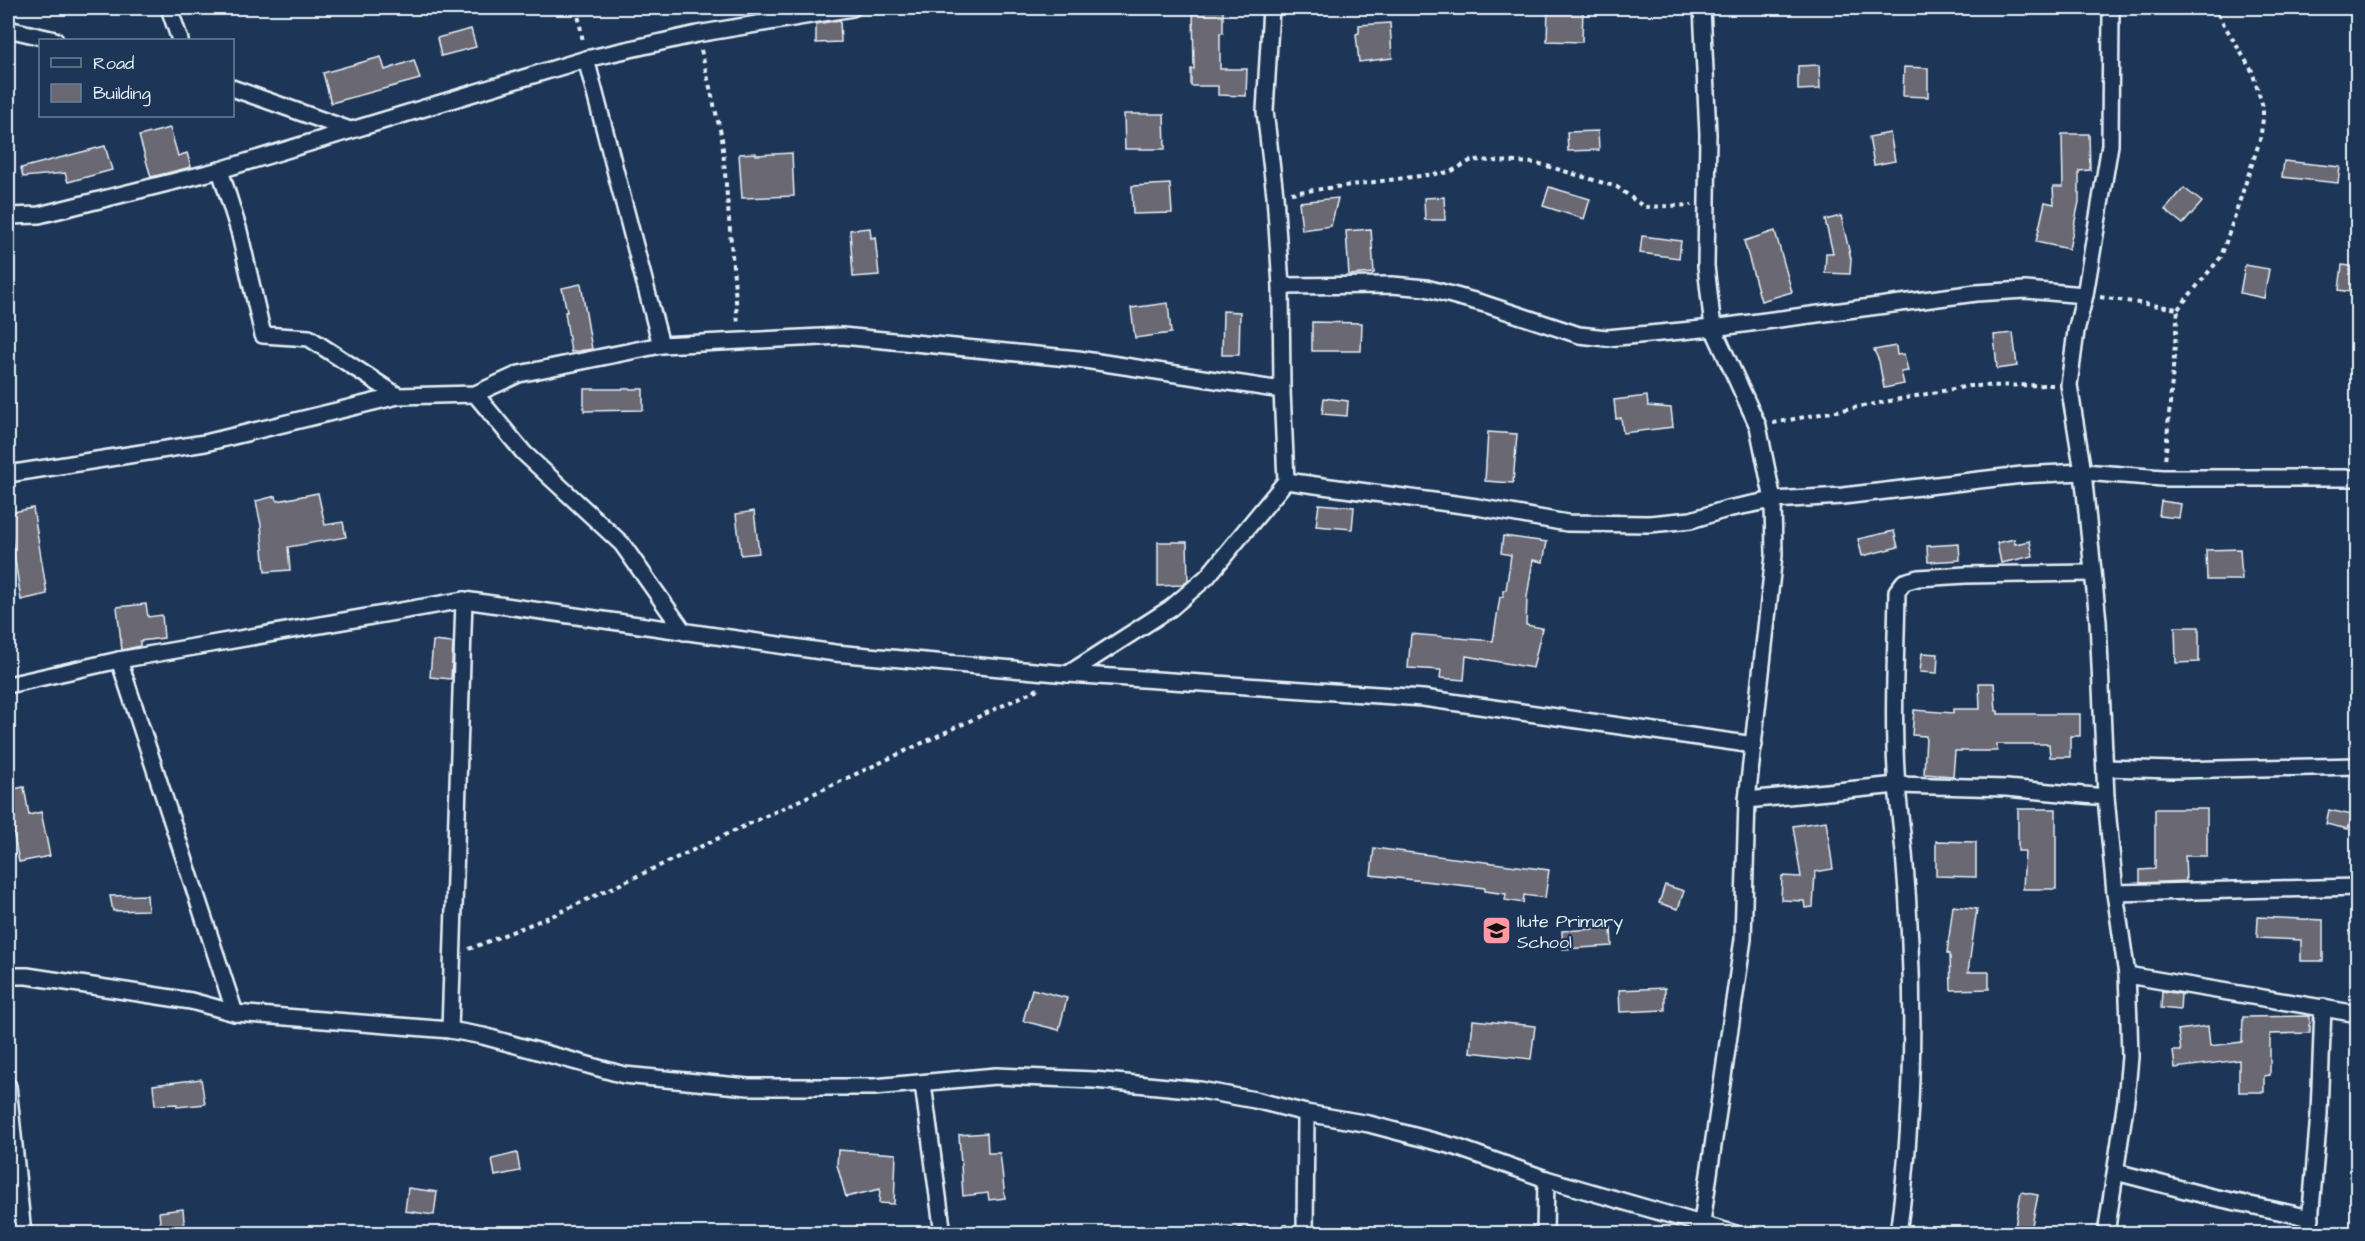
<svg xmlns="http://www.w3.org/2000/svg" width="2365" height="1241" font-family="'Architects Daughter',sans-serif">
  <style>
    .building { fill: #696773; stroke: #e8f1f8; stroke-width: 1.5 }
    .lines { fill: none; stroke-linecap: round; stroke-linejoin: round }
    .street-casing { stroke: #e8f1f8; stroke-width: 20 }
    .path { stroke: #e8f1f8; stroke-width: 4; stroke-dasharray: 4.5 4.5; stroke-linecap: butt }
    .street { stroke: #1d3557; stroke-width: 15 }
    .labels { text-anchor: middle; stroke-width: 4.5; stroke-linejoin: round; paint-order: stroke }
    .poi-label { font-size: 18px; fill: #e8f1f8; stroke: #1d3557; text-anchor: start }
  </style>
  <rect width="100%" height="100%" fill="#1d3557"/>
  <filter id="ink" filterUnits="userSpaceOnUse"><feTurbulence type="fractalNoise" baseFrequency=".0167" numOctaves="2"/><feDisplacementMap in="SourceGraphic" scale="12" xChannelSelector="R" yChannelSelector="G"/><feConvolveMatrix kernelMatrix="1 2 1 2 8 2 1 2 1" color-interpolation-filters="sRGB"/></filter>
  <g filter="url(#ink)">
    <g class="building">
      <path d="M1193 8H1223V33H1220V69H1247L1246 96 1218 95V86H1191V69H1194Z"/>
      <path d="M1548 8H1583L1582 42 1547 41Z"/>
      <path d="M840 20 841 42 816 43V24Z"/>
      <path d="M1390 23 1392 58 1359 62 1356 34 1359 33V25Z"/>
      <path d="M471 29 476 47 441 56 437 38Z"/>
      <path d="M381 57 385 70 414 60 420 79 331 103 323 73Z"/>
      <path d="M1819 65 1820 89 1798 90V66Z"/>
      <path d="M1904 67 1928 68V97L1903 96Z"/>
      <path d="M1124 114H1164L1165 149H1125Z"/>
      <path d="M170 128 178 156 187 153 191 167 151 177 139 136Z"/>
      <path d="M1598 131 1599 150 1568 151 1567 132Z"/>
      <path d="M1890 133 1895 161 1874 165 1869 137Z"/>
      <path d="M2062 134H2089L2090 170 2079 171V202L2069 249 2036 242 2045 202 2054 204 2053 187H2063Z"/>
      <path d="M105 146 112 170 68 182 65 173 23 177 21 168Z"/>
      <path d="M756 153V155L792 153 794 196 742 198 739 154Z"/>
      <path d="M2284 161 2340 167 2338 183 2282 177Z"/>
      <path d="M1170 184 1172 213 1133 214 1132 186Z"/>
      <path d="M1549 187 1590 199 1584 219 1543 206Z"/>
      <path d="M2184 188 2202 202 2183 224 2165 210Z"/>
      <path d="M1444 197 1445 220H1425L1424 198Z"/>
      <path d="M1338 198 1331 226 1302 230 1299 202Z"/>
      <path d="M1841 216 1851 259 1850 274 1825 273 1826 253H1833L1825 220Z"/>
      <path d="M870 228 871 238 875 237 879 275 853 277 850 230Z"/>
      <path d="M1371 229 1374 273 1349 275 1346 231Z"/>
      <path d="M1775 231 1792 292 1761 301 1744 241Z"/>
      <path d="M1642 236 1681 241 1679 258 1640 253Z"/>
      <path d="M2245 265 2269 269 2264 298 2240 293Z"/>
      <path d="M2342 265 2358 267V293L2339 290Z"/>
      <path d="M581 284 592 349 571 352 565 312H567L562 288Z"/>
      <path d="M1168 303 1171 333 1135 338 1131 308Z"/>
      <path d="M1223 311 1240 312 1239 355H1222Z"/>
      <path d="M1312 322 1362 323 1361 351H1312Z"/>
      <path d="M2013 333 2017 366 1997 369 1994 335Z"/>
      <path d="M1896 346 1897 355 1904 354 1908 371 1901 372 1904 384 1884 388 1879 361 1874 350Z"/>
      <path d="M584 389H643V410L584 411Z"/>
      <path d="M1647 396 1648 406 1671 408 1673 427 1623 433 1621 418 1616 419 1614 400Z"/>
      <path d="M1324 398 1348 401 1347 416 1322 414Z"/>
      <path d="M1488 432 1517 434 1513 483 1485 481Z"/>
      <path d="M318 493 325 525 343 522 346 537 288 547 290 570 265 572 261 525 256 501 276 496 277 501Z"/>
      <path d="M2161 501 2181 504 2179 518 2159 516Z"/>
      <path d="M1319 504 1354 507 1352 529 1316 526Z"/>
      <path d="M33 508 47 594 21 600 8 513Z"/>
      <path d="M754 511 759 553 741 555 736 514Z"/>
      <path d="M1894 531 1898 547 1862 556 1858 539Z"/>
      <path d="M1503 536 1547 542 1543 562 1533 560 1527 597 1526 625 1542 628 1533 668 1466 656 1464 680 1440 678 1441 670 1408 668 1411 634 1493 641 1500 597H1503V590H1506L1511 555 1501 553Z"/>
      <path d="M2014 539 2015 544 2030 541 2033 556 2001 563 1997 543Z"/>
      <path d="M1158 542H1187L1188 581 1182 585 1158 586Z"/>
      <path d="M1959 544 1960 560 1928 562 1927 546Z"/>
      <path d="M2240 549 2242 580H2207L2206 550Z"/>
      <path d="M146 604 148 617 162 615 164 638 140 641V646L122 650 117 607Z"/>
      <path d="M2175 627H2199V662L2176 663Z"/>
      <path d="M433 641 453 643 451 679 430 677Z"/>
      <path d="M1922 653 1938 654 1937 673 1920 672Z"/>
      <path d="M1979 683H1994L1996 711H1998V714H2080V736H2070V757H2050L2049 744H1997V751H1955L1953 776 1924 774 1926 736 1912 735 1914 710 1953 713V709H1980Z"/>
      <path d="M24 787 29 815 41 812 50 856 19 862 8 805V790Z"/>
      <path d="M2018 809H2056V889H2023L2025 851H2018Z"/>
      <path d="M2155 809H2207V856H2185L2186 881 2140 883V870L2155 869Z"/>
      <path d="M2329 810 2352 815 2348 829 2326 824Z"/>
      <path d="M1826 821 1833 869 1815 872 1813 907 1805 908 1804 901 1781 900 1782 876 1801 877 1793 826Z"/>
      <path d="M1936 841 1976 842V877L1936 876Z"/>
      <path d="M1374 848 1549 870 1545 898 1524 895 1523 903 1505 900 1506 894 1485 891V888L1371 875Z"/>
      <path d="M1665 885 1684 891 1678 909 1659 903Z"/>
      <path d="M147 895 148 910 113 911 110 896Z"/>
      <path d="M1953 906 1977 909 1968 972H1989V989L1951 990 1950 954 1947 953Z"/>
      <path d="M2258 917 2323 920V961H2301V940L2257 938Z"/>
      <path d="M1611 928 1612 946 1563 949 1562 931Z"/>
      <path d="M1665 988V1010L1620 1012 1619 990Z"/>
      <path d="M1032 989 1067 998 1059 1030 1023 1021Z"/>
      <path d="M2162 991 2181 994 2180 1010 2161 1008Z"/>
      <path d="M2310 1016V1033L2270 1034V1075L2264 1076V1092H2239V1060L2175 1068 2173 1051H2181L2178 1030 2208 1026 2210 1046 2242 1042 2243 1017Z"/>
      <path d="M1473 1020 1535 1026 1531 1059 1470 1052Z"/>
      <path d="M201 1079 205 1104 177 1107V1104L155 1105 153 1085Z"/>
      <path d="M987 1133 988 1153H1000L1005 1198 989 1200 988 1193 963 1196 959 1135Z"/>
      <path d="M838 1150 896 1154 894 1204 879 1203 880 1189 846 1197 837 1165Z"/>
      <path d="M517 1153 520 1171 495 1176 492 1159Z"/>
      <path d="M408 1188 437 1192 434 1215 405 1211Z"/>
      <path d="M2021 1192 2038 1195 2031 1230 2015 1227Z"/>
      <path d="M183 1209 185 1233H161L159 1212Z"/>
    </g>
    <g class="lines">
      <defs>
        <g id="street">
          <path d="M169 8 180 40"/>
          <path d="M1271 8 1265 111 1275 195 1281 286 1282 390"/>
          <path d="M8 29 55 40"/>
          <path d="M586 59 661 345"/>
          <path d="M232 88 350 130"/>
          <path d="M220 170 586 59 697 34 853 8"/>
          <path d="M8 216 39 215 220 170 239 231 263 335 309 338 398 396 475 394 519 374 661 345 842 336 1078 359 1282 390 1286 481 1207 577 1171 608 1068 674"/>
          <path d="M1281 286 1392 285 1426 288 1485 304 1579 335 1607 338 1713 328 1976 293 2025 290 2085 295"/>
          <path d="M475 394 524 453 622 544 684 632"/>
          <path d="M8 474 205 443 398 396"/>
          <path d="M1286 481 1477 507 1567 523 1650 524 1691 520 1727 509 1773 500 1843 496 2022 475 2083 472 2163 478H2358"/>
          <path d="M119 660 235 1013"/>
          <path d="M8 685 119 660 464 600 835 653 1068 674 1423 698 1754 745"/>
          <path d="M2105 768 2173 770 2358 766"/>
          <path d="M1747 800 1897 785 2006 788 2106 797"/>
          <path d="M2115 893 2358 887"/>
          <path d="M2127 975 2358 1014"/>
          <path d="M8 976H27L191 1001 235 1013 450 1030 483 1036 624 1075 748 1087H874L996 1076 1094 1080 1200 1090 1255 1100 1306 1113 1369 1124 1456 1147 1546 1179 1736 1234"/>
          <path d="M450 1030 464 600"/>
          <path d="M923 1084 943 1234"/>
          <path d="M8 1086 23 1234"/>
          <path d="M2116 1172 2208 1196 2311 1218"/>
          <path d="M1702 1222 1743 939 1747 800 1774 555 1773 500 1758 426 1713 328 1706 266 1708 134 1702 8"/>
          <path d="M1305 1234 1306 1113"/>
          <path d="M1545 1234 1546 1179"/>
          <path d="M1898 1234C1915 1111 1915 977 1904 853 1902 831 1899 808 1897 786 1892 721 1896 656 1897 591L1904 582 1918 578 1966 575 2092 573"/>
          <path d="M2106 1234 2126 1100 2130 1057 2129 1023 2127 975 2115 893 2106 797 2098 621 2083 472 2069 385 2076 331 2085 295 2110 145 2111 8"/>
          <path d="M2309 1234 2319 1114 2323 1007"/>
        </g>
      </defs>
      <use href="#street" class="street-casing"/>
      <g class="path">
        <path d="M577 8 583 42"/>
        <path d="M701 50 722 138 738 324"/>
        <path d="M1291 193 1450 172 1472 160 1537 163 1617 187 1644 207 1692 205"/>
        <path d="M2100 297 2178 309 2165 463"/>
        <path d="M2178 309 2221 257 2260 140 2263 119V107L2252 71 2214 8"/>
        <path d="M1773 423 1969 386 2053 385"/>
        <path d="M469 949 554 915 1038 689"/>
        <path d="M1148 1234 1288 1226"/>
      </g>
      <use href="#street" class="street"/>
    </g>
  </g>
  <defs>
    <symbol id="school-square" viewBox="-11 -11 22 22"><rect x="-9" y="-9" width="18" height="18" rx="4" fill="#ff9aa2" stroke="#1d3557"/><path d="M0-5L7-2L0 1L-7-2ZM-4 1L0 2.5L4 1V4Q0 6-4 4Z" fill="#111"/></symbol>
  </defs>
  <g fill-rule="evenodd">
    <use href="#school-square" x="1480" y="914" width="33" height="33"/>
  </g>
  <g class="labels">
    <g class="poi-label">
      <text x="1517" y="927">Ilute Primary<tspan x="1517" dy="21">School</tspan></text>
    </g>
  </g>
  <rect width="2365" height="1241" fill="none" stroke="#1d3557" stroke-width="30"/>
  <rect x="15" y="15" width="2335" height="1211" fill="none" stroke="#e8f1f8" stroke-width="2" filter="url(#ink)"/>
  <rect x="39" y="39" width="195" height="78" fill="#1d3557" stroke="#6e8097" stroke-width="1.5"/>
  <rect x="51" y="58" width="30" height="9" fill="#1d3557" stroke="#6e8097" stroke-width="1.5"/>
  <text x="93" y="69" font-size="18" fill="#e8f1f8">Road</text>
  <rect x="51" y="84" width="30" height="18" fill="#696773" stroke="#6e8097" stroke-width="1.5"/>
  <text x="93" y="99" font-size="18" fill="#e8f1f8">Building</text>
</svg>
